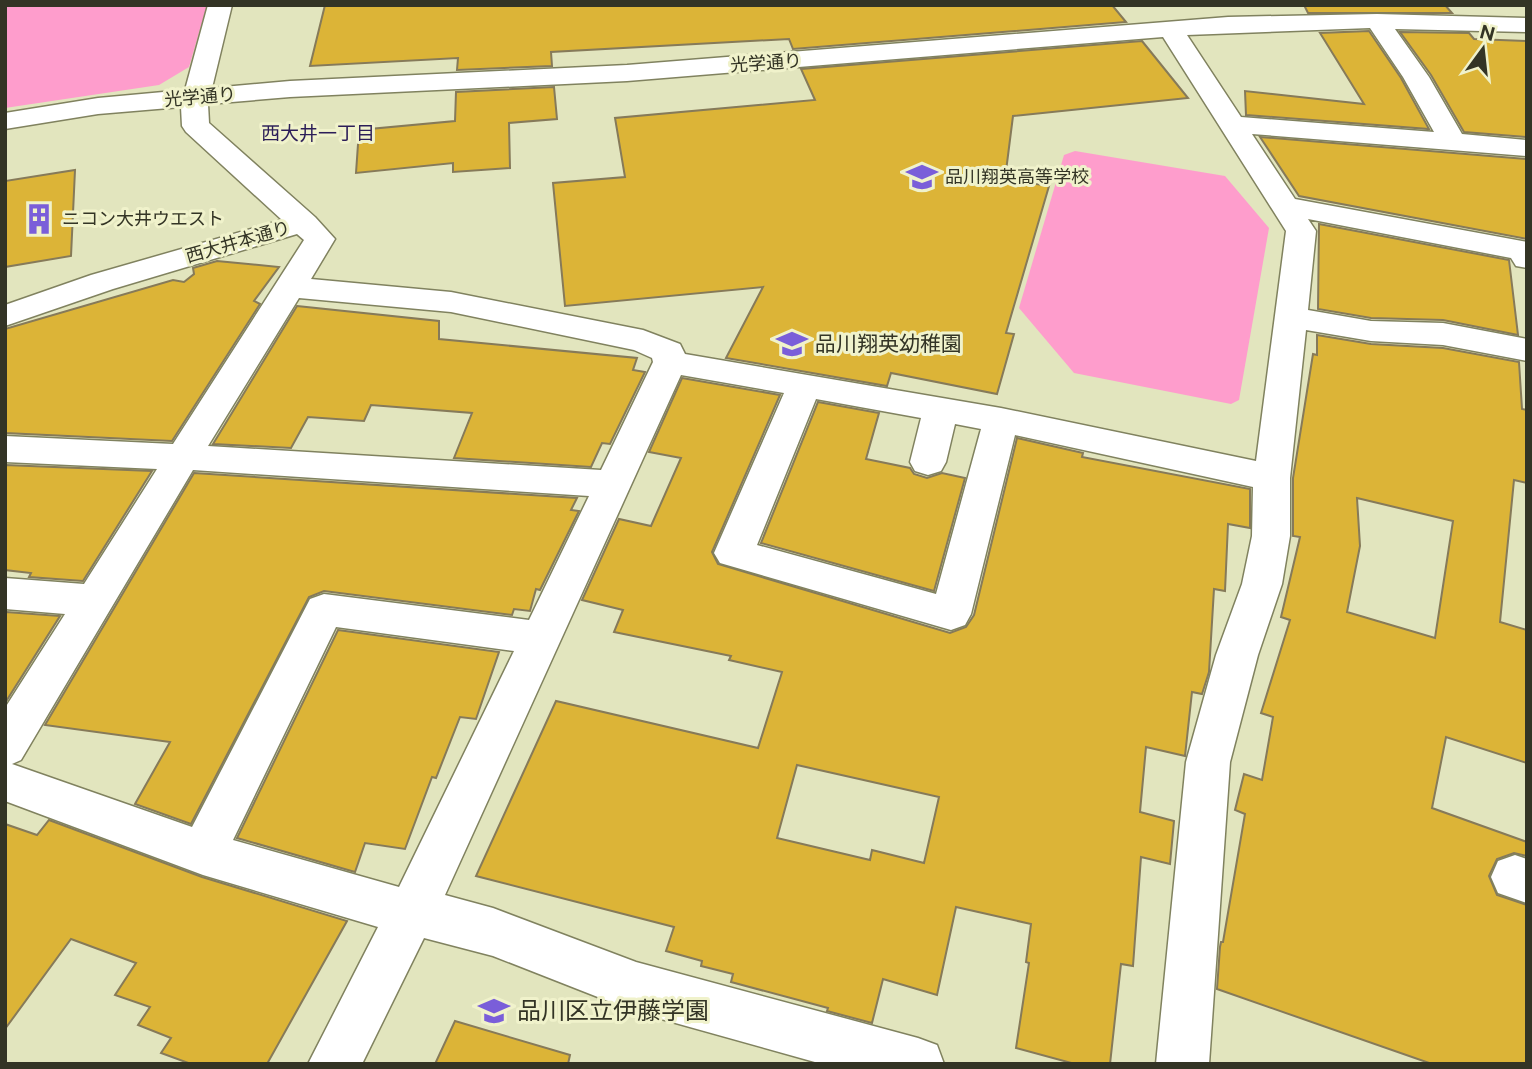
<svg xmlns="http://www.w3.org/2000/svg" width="1532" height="1069" font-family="'Public Sans','Noto Sans JP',sans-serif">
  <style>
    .green { fill: #fe9dcc }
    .building { fill: #dcb437; stroke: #867a59; stroke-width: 2; fill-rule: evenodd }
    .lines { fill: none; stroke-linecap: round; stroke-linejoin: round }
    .minor-casing { stroke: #80825f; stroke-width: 3 }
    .minor { fill: #fff; fill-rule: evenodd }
    .labels { text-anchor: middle; stroke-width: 6; stroke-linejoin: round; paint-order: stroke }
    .far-street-label { font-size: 18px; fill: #333425; stroke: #f0f2cb }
    .far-poi-label { font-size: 18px; fill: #333425; stroke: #f0f2cb; text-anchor: start }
    .far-neighbourhood-label { font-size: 19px; fill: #2c1e58; stroke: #f0f2cb }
    .poi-label { font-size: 21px; fill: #333425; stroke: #f0f2cb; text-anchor: start }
    .near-poi-label { font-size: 24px; fill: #333425; stroke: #f0f2cb; text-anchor: start }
  </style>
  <rect width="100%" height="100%" fill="#e2e5be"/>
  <g class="green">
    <path d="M5 5H207L189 67 159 85 5 108Z"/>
    <path d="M1075 151 1225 176 1269 228 1239 400 1231 404 1074 373 1019 308 1064 155Z"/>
  </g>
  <g class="building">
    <path d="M325 5H1112L1126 22 793 49 789 39 551 52 552 66 457 70 458 58 310 66Z"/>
    <path d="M1304 5H1445L1452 13H1308Z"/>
    <path d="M1369 31 1401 78 1429 129 1246 115 1245 91 1364 104 1320 33Z"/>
    <path d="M1400 32 1469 33 1474 39 1527 41V137L1464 132 1431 75Z"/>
    <path d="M1142 41 1188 98 1013 116 1005 179 1049 186 1006 333 1014 334 997 394 891 373 887 386 726 358 763 287 565 306 553 183 625 177 615 118 815 100 801 69Z"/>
    <path d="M554 87 557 119 509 123 510 168 453 172V163L356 173 359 130 455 121 456 92Z"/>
    <path d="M1260 137 1527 159V239L1299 196Z"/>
    <path d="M75 170 71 256 5 267V181Z"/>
    <path d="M1319 224 1509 260 1518 335 1443 320 1371 318 1318 309Z"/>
    <path d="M217 261 279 267 254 301 260 304 172 441 5 433V329L173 280 184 282 194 274 193 268Z"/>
    <path d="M297 306 439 321V339L637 358 633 370 645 372 610 444 602 443 591 467 454 458 472 413 371 405 364 421 308 417 291 448 213 444Z"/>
    <path d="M1317 335 1371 344 1443 348 1519 362 1522 409 1527 410V483L1514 480 1500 622 1527 630V763L1446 737 1432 808 1527 842V856L1514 853 1497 859 1489 876 1497 895 1527 905V1064H1432L1217 989 1220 947 1221 942H1223L1245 814 1235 810 1244 774 1262 780 1273 717 1261 713 1290 620 1281 617 1300 537 1293 536V478L1313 354 1317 355ZM1357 498 1453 521 1435 638 1347 612 1360 546Z"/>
    <path d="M682 378 780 395 712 552 718 564 950 633 966 627 974 615 1017 438 1083 453 1082 457 1250 489V528L1228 524 1225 591 1214 589 1209 672 1202 694 1192 692 1185 756 1146 747 1140 812 1174 821 1170 864 1141 857 1133 966 1121 964 1110 1064H1075L1016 1048 1029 963 1026 962 1031 924 956 907 937 995 883 979 872 1023 827 1011 828 1008 731 982 733 974 701 966 702 961 666 951 674 927 476 876 556 701 758 748 782 672 729 660 731 656 614 632 623 610 582 600 619 519 651 526 681 458 649 452ZM797 765 939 797 924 863 872 850 870 860 777 838Z"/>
    <path d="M818 402 879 413 866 459 910 468 914 474 927 478 942 473 965 478 934 591 761 543Z"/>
    <path d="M5 465 152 471 83 581 29 577 31 573 5 570Z"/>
    <path d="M194 473 577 498 571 510 579 511 540 590 536 589 530 611 514 609 512 615 324 591 309 597 191 824 135 804 170 742 45 725Z"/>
    <path d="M6 612 60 616 5 703V613Z"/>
    <path d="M338 630 499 652 476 719 460 717 436 778 432 777 405 849 365 843 355 872 237 838Z"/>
    <path d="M49 820 202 877 347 921 267 1064H191L161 1053 171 1038 138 1025 150 1007 115 995 136 963 71 939 5 1029V824L37 835Z"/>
    <path d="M455 1021 570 1055 568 1064H435Z"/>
  </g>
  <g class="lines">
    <defs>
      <g id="minor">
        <path d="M208 5H232L212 88 290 81 627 65 1228 17 1377 14 1527 18V32L1395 29 1429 77 1462 134 1527 140V156L1252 134 1295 199 1527 242V268L1516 266 1511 258 1308 219 1316 231 1308 310 1371 321 1443 323 1527 339V361L1443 345 1371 341 1306 330 1290 478V536L1282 584 1258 655 1230 762 1209 1064H1156L1186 762 1216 655 1242 584 1252 536 1253 487 1015 435 971 614 965 625 951 630 720 563 714 553 784 393 681 375 445 895 493 908 636 962 918 1038 937 1045 944 1064H822L636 1012 493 956 424 938 362 1064H308L378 927 203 875 5 801V708L65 614 5 609V578L84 584 157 469 5 462V436L173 444 304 240 297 234 113 289 5 326V305L91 275 282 220 186 132 182 126 181 107 98 114 5 129V113L98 98 185 90ZM1370 28 1403 77 1434 132 1241 117 1187 35ZM1163 37 1286 231 1256 461 1001 408 685 354 680 344 643 330 451 292 311 279 335 239 315 217 209 123 208 104 290 97 627 81ZM299 298 451 312 634 350 652 358 653 362 601 470 208 446ZM816 399 921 418 910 462 915 471 928 475 941 471 946 462 955 424 981 429 936 594 757 545ZM193 470 589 496 529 620 324 594 310 599 192 827 12 764 21 760ZM336 627 514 651 399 887 233 840Z"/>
        <path d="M1515 855 1527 859V903L1498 893 1491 877 1498 861Z"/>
      </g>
    </defs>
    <use href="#minor" class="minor-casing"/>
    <use href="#minor" class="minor"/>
  </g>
  <defs>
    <symbol id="school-bare" viewBox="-9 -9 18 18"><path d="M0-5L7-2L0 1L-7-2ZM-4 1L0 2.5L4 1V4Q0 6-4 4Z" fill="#7a5ed9" stroke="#f0f2cb" stroke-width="2.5" paint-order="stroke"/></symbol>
    <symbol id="building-bare" viewBox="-9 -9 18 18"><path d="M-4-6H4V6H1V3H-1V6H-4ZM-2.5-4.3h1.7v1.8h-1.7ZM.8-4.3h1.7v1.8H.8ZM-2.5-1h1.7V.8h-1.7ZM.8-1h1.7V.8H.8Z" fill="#7a5ed9" stroke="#f0f2cb" stroke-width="2.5" paint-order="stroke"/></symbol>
  </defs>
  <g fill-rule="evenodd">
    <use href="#school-bare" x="900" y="155" width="44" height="44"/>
    <use href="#building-bare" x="17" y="197" width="44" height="44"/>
    <use href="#school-bare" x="770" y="322" width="44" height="44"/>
    <use href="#school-bare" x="472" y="989" width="44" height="44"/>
  </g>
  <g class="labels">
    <g class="far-street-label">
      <text transform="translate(766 63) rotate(-4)" y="6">光学通り</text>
      <text transform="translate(200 97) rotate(-5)" y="6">光学通り</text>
      <text transform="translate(238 242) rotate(-16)" y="6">西大井本通り</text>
    </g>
    <g class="far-poi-label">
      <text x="945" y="183">品川翔英高等学校</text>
      <text x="62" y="225">ニコン大井ウエスト</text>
    </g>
    <g class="far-neighbourhood-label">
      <text x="318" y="140">西大井一丁目</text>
    </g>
    <g class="poi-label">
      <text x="815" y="351">品川翔英幼稚園</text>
    </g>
    <g class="near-poi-label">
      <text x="517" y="1019">品川区立伊藤学園</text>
    </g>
  </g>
  <rect width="1532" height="1069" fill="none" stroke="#333425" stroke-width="14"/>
  <g transform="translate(1483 49) rotate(15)" stroke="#f0f2cb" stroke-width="5" paint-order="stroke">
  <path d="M0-5L12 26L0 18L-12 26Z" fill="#333425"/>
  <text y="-10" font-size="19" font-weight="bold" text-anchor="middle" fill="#333425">N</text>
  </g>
</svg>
